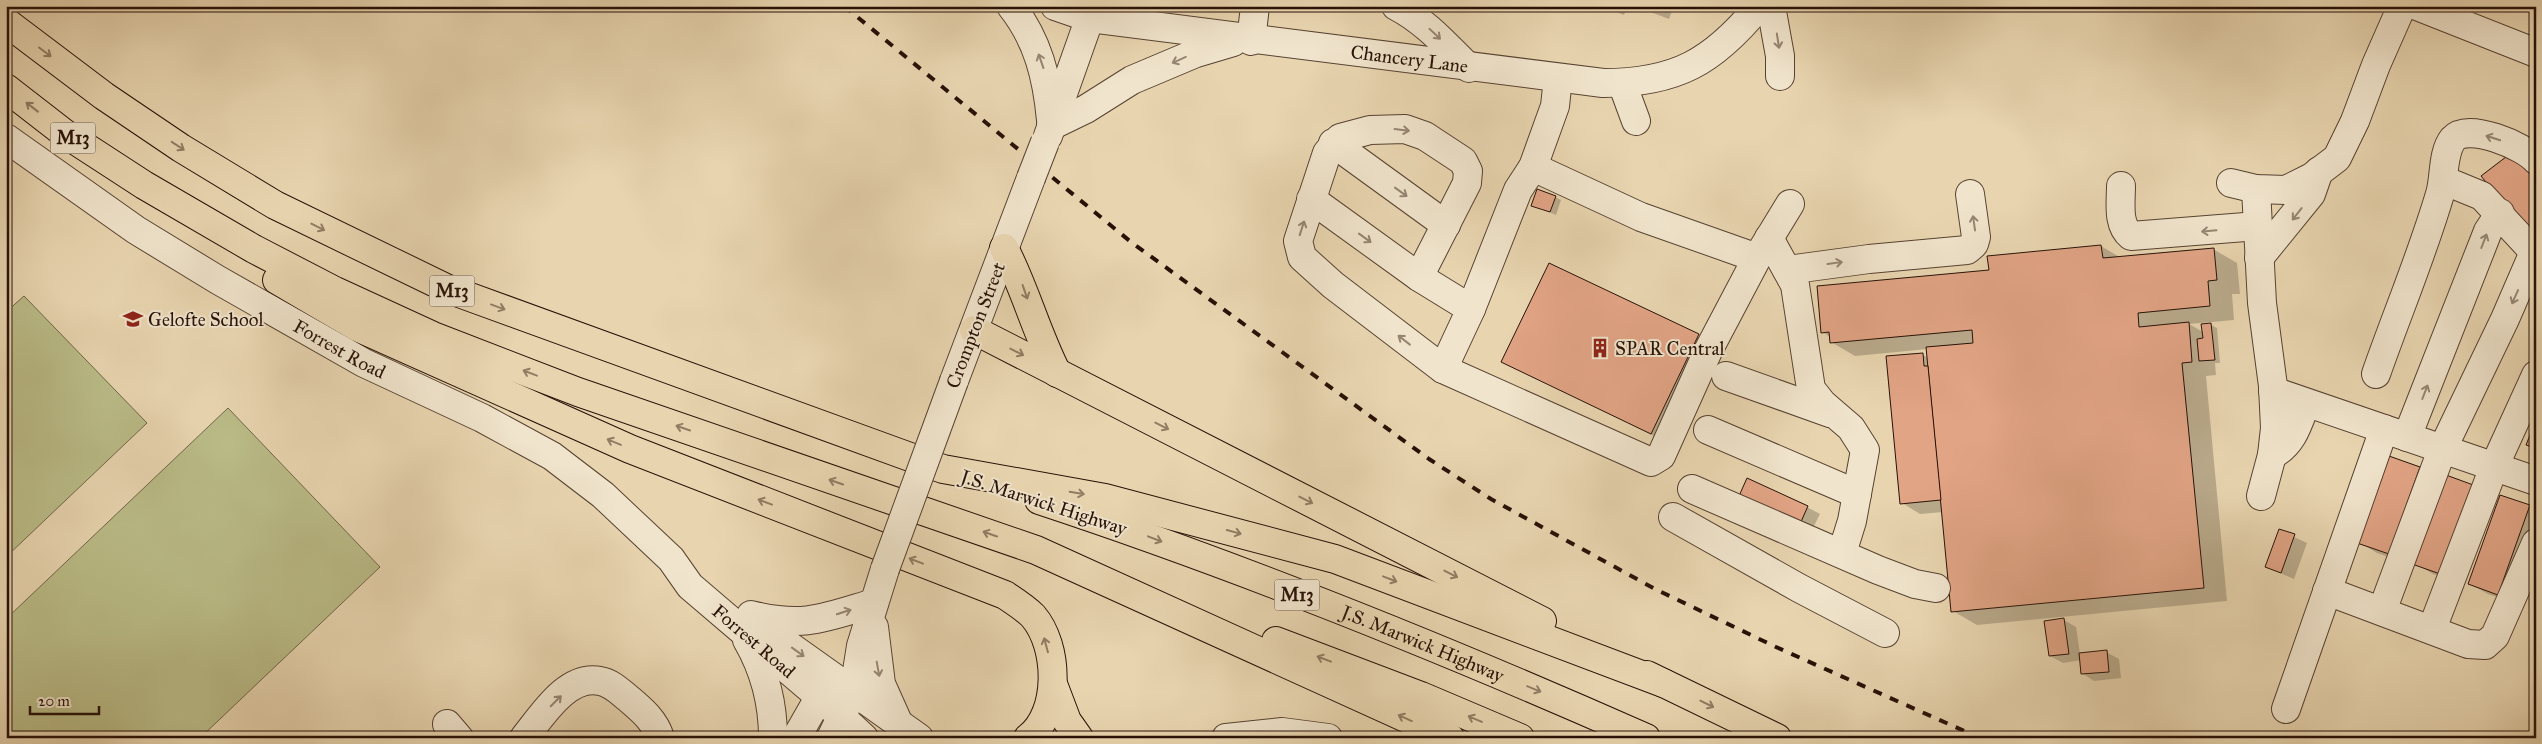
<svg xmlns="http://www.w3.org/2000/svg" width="2542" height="744" font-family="'IM FELL Great Primer',serif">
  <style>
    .green { fill: #babc88; stroke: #706648 }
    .shadow { fill: #0003 }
    .building { fill: #e1a485; stroke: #271107 }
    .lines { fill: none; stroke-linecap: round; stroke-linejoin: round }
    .minor-casing { stroke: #574231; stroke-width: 30 }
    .highway-casing { stroke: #271107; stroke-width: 30 }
    .minor { stroke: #f0e4cc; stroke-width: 28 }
    .highway { stroke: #e8d5b0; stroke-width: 28 }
    .rail { stroke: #271107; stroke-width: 4; stroke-dasharray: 9 9; stroke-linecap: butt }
    .minor-bridge-casing { stroke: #574231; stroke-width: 30; stroke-linecap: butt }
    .minor-bridge { stroke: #f0e4cc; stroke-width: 28 }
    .oneway { stroke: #968573 }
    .oneway2 { stroke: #917d64 }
    .labels { text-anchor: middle; stroke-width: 4; stroke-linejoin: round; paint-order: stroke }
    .shield { fill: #f0e4cc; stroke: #635042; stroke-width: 1 }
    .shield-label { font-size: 18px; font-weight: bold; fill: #271107 }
    .street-label { font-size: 19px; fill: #271107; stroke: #f0e4cc }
    .poi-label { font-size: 19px; fill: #271107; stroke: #f0e4cc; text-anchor: start }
  </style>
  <rect width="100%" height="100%" fill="#e8d5b0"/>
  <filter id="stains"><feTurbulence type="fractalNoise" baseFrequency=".004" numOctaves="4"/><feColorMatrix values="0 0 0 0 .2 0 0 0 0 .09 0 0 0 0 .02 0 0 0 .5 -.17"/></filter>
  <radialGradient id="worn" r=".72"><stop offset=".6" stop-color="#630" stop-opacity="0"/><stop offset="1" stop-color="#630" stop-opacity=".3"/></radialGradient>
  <g class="green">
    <path d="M24 296 147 423 6 557V312Z"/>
    <path d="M228 408 380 567 200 738H6V619Z"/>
  </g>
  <g class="shadow">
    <path d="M1600 6H1628L1624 15Z"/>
    <path d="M1635 6H1643L1642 9Z"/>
    <path d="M1646 6H1674L1669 19 1645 10Z"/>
    <path d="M1555 197 1561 200 1556 215 1533 205Z"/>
    <path d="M2101 246 2121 258 2213 249 2237 263 2240 294H2232L2234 320 2189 324 2203 332 2211 325 2217 328 2220 363H2215L2216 375 2206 376 2227 601 1977 625 1953 611 1943 512 1920 514 1902 503 1922 354 1928 358V349L1855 356 1831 342 1830 337 1823 332 1990 271Z"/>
    <path d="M1550 264 1717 346 1670 444 1503 361Z"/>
    <path d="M2390 458 2420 469 2438 479 2408 564 2377 553 2359 542Z"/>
    <path d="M1740 496 1807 507 1820 514 1812 530Z"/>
    <path d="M2500 496 2536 510V552L2517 604 2488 594 2470 584Z"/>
    <path d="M2494 498 2462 585 2433 574 2414 563Z"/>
    <path d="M2279 530 2307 543 2294 579 2266 567Z"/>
    <path d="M2064 620 2076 627 2080 654 2106 652 2119 659 2121 678 2094 681 2082 673 2081 660 2063 663 2050 656Z"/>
  </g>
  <g class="building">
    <path d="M2515 150 2536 176V242L2481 176Z"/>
    <path d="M1537 189 1556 196 1550 212 1531 206Z"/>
    <path d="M2101 245 2103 258 2214 248 2217 280 2208 281 2210 306 2138 313 2139 327 2189 322 2192 362 2182 363 2204 588 1951 612 1926 347 1973 343 1972 330 1830 343 1829 332 1821 333 1817 286 1989 270 1987 256Z"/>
    <path d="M1549 263 1699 334 1651 434 1501 362Z"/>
    <path d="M2211 323 2215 360 2199 361 2197 339 2203 338 2201 324Z"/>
    <path d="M1923 353 1924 366H1928L1941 500 1900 504 1886 356Z"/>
    <path d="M2536 420V448L2526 445Z"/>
    <path d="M2389 456 2420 467 2389 554 2357 543Z"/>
    <path d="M2446 475 2476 486 2443 575 2412 564Z"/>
    <path d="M1747 478 1808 506 1800 524 1739 496Z"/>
    <path d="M2500 495 2530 505 2498 595 2468 584Z"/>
    <path d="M2279 529 2295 534 2281 573 2265 567Z"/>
    <path d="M2064 618 2069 654 2049 656 2044 621Z"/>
    <path d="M2107 650 2109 672 2081 674 2079 653Z"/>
  </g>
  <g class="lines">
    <defs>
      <g id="minor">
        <path d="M1011 6C1038 40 1047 77 1051 120"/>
        <path id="s1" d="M1055 6 1090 18 1603 83C1676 83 1713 62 1759 6"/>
        <path d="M1396 6C1425 21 1446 45 1469 68"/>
        <path d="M1771 6 1780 56V76"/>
        <path d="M2417 6 2536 53"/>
        <path d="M1251 41 1255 6"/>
        <path d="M1622 83 1636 121"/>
        <path d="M1051 126 1086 109 1132 80 1196 53 1233 42"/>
        <path d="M1048 136 1094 6"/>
        <path id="s2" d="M6 138 136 230 218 280 364 363 482 418 552 456 603 495 671 559 690 586 820 697 864 738"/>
        <path d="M1333 143 1446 225"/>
        <path d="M1533 167 1641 217 1757 258 1790 204"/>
        <path d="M2443 180 2482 196 2536 254"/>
        <path d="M2231 183 2256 189 2286 190 2312 177 2337 158 2355 121 2376 65 2402 6"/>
        <path d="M2121 186C2121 202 2117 225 2131 236L2258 226"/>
        <path d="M2256 189 2262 303 2273 386 2275 428 2272 455 2261 496"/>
        <path d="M1311 199 1419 277 1471 309"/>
        <path d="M1769 238 1795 285 1811 389 1822 403 1851 428 1865 450 1852 521 1842 553"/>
        <path d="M2259 258 2311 194 2319 171"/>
        <path d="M1787 270 1869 259 1967 250 1974 244 1976 237 1970 194"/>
        <path d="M1419 277 1467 183 1468 171 1463 161 1425 136 1405 129 1370 130 1340 138 1327 153 1298 241 1302 257 1333 285 1443 369 1651 462 1661 456 1708 351 1757 258"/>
        <path d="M1443 369 1471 309 1518 190 1533 167 1555 106 1558 78"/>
        <path d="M2376 374C2397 314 2422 255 2440 194 2445 178 2442 153 2453 139 2468 122 2524 146 2536 160"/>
        <path d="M1726 376 1830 413"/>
        <path d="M954 381 1031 178"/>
        <path d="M2273 391 2536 481"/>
        <path d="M1708 430 1857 494"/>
        <path d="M2407 437 2488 231 2500 213"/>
        <path d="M2272 455C2293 444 2298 424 2306 403"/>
        <path d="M1692 489 1878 570 1915 584 1936 588"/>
        <path d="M1673 517 1799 588 1885 633"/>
        <path d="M2327 591 2468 644 2485 645 2495 636 2536 543"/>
        <path d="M2382 611 2442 450 2505 319 2534 252"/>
        <path d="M751 615C804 628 824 618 874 603"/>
        <path d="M760 625 919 738"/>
        <path d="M874 627 881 684 898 722"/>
        <path d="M2432 629 2494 467 2536 375"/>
        <path d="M747 640C765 671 773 703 773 738"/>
        <path d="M2286 709 2384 429"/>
        <path d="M447 724 459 738"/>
        <path d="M524 738C542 716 567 674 600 681 612 683 620 692 629 699 642 710 655 721 660 738"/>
        <path d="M796 738 828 682"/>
        <path d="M831 738 854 690 861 646 885 569"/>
        <path d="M1226 738 1282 732 1328 738"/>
      </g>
      <g id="highway">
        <path d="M6 22 104 96 181 148 275 205 448 289 943 469 1105 498 1335 559 1663 683"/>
        <path d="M6 88 64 133 144 185 254 249 335 291 433 336 578 392 1036 550 1450 738"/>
        <path d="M1004 248C1025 288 1036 332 1057 373"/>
        <path d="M277 280 357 327 630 449 1005 595C1014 601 1025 608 1033 616 1059 646 1061 713 1028 738"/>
        <path d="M974 330 1542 621"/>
        <path id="s3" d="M1039 500C1245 568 1447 650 1646 738"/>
        <path d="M1276 641 1421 696 1520 738"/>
        <path d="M1647 675 1777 738"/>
        <path d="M1053 684 1067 721 1079 738"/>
      </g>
    </defs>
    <use href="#minor" class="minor-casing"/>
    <use href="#highway" class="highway-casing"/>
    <use href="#minor" class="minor"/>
    <use href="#highway" class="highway"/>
    <path class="rail" d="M844 6 1131 242 1429 459 1491 499 1655 589 1776 647 1980 738"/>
    <defs>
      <g id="minor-bridge">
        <path d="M1031 178 1045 142"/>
        <path d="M885 569 954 381"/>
      </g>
    </defs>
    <use href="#minor-bridge" class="minor-bridge-casing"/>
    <use href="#minor-bridge" class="minor-bridge"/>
  </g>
  <defs><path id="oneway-shaft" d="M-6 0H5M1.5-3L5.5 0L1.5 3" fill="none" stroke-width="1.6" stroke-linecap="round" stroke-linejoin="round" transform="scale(1.25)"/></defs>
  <g class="oneway">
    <use href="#oneway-shaft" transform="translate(1435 34) rotate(43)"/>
    <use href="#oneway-shaft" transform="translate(1778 41) rotate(81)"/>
    <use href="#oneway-shaft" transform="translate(1179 60) rotate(156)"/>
    <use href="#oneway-shaft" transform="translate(1041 61) rotate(-109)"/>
    <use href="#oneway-shaft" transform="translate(1402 130) rotate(7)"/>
    <use href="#oneway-shaft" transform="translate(2493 138) rotate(-162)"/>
    <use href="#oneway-shaft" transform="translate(1401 192) rotate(36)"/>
    <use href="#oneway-shaft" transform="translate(2297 214) rotate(128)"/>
    <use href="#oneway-shaft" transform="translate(1974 223) rotate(-98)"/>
    <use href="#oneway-shaft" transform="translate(1302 228) rotate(-72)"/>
    <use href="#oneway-shaft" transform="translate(2209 231) rotate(175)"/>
    <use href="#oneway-shaft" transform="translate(1365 238) rotate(36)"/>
    <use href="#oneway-shaft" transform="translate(2484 241) rotate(-69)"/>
    <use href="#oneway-shaft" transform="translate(1835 263) rotate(-8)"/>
    <use href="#oneway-shaft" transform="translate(2515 297) rotate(114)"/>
    <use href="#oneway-shaft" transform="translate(1404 340) rotate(-142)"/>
    <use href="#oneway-shaft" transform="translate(2425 392) rotate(-69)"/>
    <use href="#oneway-shaft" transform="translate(844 612) rotate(-18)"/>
    <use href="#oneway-shaft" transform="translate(798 652) rotate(36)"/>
    <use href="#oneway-shaft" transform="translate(878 669) rotate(80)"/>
    <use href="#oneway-shaft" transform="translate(556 701) rotate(-45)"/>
  </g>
  <g class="oneway2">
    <use href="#oneway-shaft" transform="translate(45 52) rotate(37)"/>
    <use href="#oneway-shaft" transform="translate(32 107) rotate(-142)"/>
    <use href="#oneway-shaft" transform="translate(178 146) rotate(33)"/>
    <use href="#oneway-shaft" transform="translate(318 227) rotate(27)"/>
    <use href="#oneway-shaft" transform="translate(1025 292) rotate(71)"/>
    <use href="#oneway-shaft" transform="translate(498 307) rotate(20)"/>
    <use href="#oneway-shaft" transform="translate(1017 352) rotate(27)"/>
    <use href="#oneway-shaft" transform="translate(530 373) rotate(-159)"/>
    <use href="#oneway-shaft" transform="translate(1162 426) rotate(27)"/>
    <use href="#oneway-shaft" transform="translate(683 428) rotate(-161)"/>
    <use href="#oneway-shaft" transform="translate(614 442) rotate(-157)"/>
    <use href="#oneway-shaft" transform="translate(836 482) rotate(-161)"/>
    <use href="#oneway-shaft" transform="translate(1077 493) rotate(10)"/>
    <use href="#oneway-shaft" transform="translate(1306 500) rotate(27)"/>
    <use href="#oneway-shaft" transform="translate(765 502) rotate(-159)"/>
    <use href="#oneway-shaft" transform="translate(1234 532) rotate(15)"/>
    <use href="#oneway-shaft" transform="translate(990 534) rotate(-161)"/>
    <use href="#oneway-shaft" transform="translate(1155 539) rotate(21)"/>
    <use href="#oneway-shaft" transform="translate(916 561) rotate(-159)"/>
    <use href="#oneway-shaft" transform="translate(1451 574) rotate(27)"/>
    <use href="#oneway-shaft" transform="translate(1390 579) rotate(21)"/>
    <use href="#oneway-shaft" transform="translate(1046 645) rotate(-105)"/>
    <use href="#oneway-shaft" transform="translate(1324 659) rotate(-159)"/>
    <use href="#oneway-shaft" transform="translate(1534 689) rotate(22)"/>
    <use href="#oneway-shaft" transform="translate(1707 704) rotate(26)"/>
    <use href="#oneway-shaft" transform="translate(1405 718) rotate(-156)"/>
    <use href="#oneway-shaft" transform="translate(1475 719) rotate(-157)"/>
  </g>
  <defs>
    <symbol id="school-bare" viewBox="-9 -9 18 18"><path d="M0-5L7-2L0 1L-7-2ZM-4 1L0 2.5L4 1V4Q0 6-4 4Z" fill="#8f2418" stroke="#f0e4cc" stroke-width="2.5" paint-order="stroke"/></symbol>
    <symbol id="building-bare" viewBox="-9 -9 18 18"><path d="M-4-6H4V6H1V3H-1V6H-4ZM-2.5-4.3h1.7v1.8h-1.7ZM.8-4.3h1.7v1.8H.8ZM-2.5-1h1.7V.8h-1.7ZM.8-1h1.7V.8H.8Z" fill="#8f2418" stroke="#f0e4cc" stroke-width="2.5" paint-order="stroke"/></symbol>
  </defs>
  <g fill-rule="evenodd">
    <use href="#school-bare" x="119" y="305" width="28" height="28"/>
    <use href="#building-bare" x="1586" y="334" width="28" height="28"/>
  </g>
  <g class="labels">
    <g class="shield">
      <rect x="50.5" y="122.5" width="45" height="31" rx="4"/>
      <rect x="429.5" y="275.5" width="45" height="31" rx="4"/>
      <rect x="1274.5" y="579.5" width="45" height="31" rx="4"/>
    </g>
    <g class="shield-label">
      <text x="73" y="144">M13</text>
      <text x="452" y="297">M13</text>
      <text x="1297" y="601">M13</text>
    </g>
    <g class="street-label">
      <text dy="7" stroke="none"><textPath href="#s1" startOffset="359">Chancery Lane</textPath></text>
      <text transform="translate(975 325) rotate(-69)" y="7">Crompton Street</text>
      <text dy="7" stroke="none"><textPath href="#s2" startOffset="395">Forrest Road</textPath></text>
      <text transform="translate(1044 502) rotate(18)" y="7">J.S. Marwick Highway</text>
      <text dy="7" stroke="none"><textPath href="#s2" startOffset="908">Forrest Road</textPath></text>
      <text dy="7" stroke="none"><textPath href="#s3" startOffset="410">J.S. Marwick Highway</textPath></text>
    </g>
    <g class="poi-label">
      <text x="148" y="326">Gelofte School</text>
      <text x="1615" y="355">SPAR Central</text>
    </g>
  </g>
  <rect width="2542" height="744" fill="none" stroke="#e8d5b0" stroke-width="25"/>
  <rect x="8" y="8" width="2527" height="729" fill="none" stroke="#271107" stroke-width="2.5"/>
  <rect x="12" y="12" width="2517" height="719" fill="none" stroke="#271107"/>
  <path d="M30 706v8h69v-8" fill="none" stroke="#271107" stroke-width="2.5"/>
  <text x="38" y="706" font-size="15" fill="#271107" stroke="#f0e4cc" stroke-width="4" paint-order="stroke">20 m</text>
  <rect width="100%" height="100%" filter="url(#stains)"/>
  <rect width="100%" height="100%" fill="url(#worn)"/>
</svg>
